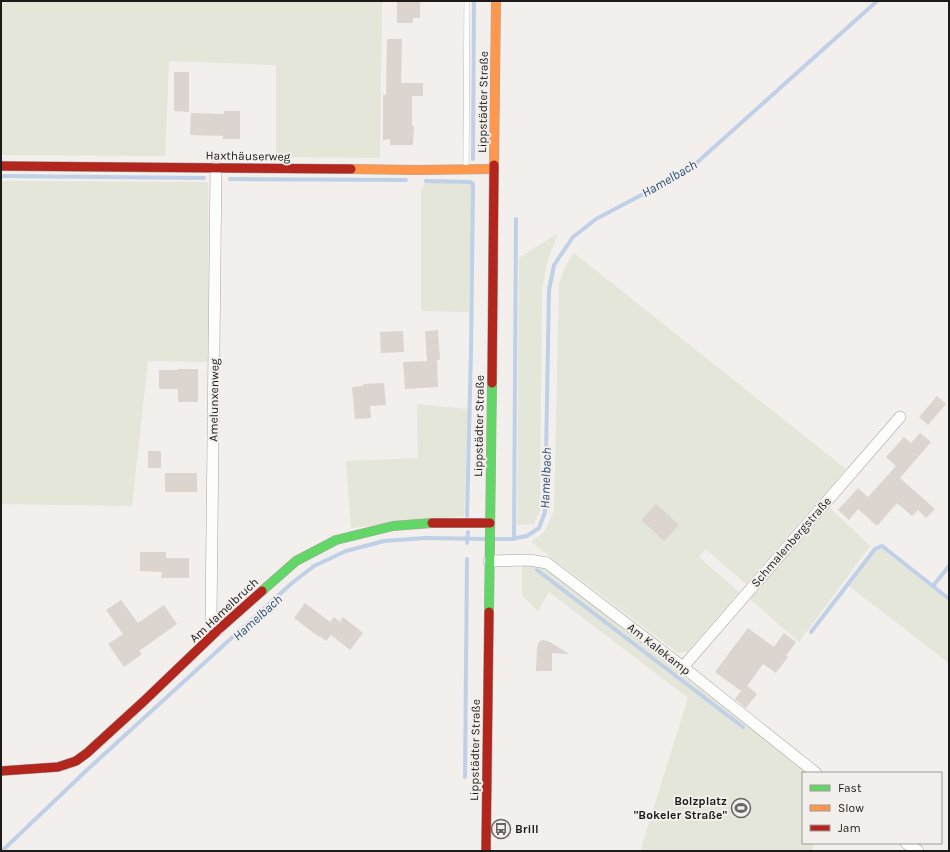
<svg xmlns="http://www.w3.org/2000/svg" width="950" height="852" font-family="Karla,sans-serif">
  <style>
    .green { fill: #e3e6d8 }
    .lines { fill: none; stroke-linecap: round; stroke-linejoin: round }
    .stream { stroke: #bfd0e7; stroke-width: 4 }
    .building { fill: #dcd4ce }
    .lane-casing { stroke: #a6a4a2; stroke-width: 6 }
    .street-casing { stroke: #a6a4a2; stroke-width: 12 }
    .fast-casing { stroke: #a6a4a2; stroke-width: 10 }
    .slow-casing { stroke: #a6a4a2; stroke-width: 10 }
    .jam-casing { stroke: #a6a4a2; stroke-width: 10 }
    .lane { stroke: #fdfdfc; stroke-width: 5.5 }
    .street { stroke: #fdfdfc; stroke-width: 11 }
    .fast { stroke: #63d668; stroke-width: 9 }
    .slow { stroke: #ff974d; stroke-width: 9 }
    .jam { stroke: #b3261e; stroke-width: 9 }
    .labels { text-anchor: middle; stroke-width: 4; stroke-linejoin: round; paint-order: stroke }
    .street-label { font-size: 12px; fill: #1c1b1a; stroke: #f3efec }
    .poi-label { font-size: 12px; font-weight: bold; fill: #1c1b1a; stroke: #f3efec; text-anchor: end }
    .water-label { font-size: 13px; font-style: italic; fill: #284d78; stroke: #f3efec }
  </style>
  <rect width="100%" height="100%" fill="#f2efed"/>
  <g class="green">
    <path d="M1 1H382L380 158 276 157V65L169 61 165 156 1 155Z"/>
    <path d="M1 181 208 182 209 362 148 361 132 506 1 504Z"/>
    <path d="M425 182 470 184 472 185 469 312 421 311V192L424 184Z"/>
    <path d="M558 233 547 262 542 291 540 511 534 524 517 525 519 258Z"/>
    <path d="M574 253 846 469 746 584 706 549 699 557 739 592 687 652 678 653 531 542 544 532 554 511 559 284 565 267Z"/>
    <path d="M417 404 468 409 464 516 351 528 346 461 418 458Z"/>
    <path d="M830 508 870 546 799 642 750 599Z"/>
    <path d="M882 549 949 602V663L849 586 876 550Z"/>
    <path d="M529 564 546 568 807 773H803V843H814L812 851H641L642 845 688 698 549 592 538 611 522 595V565Z"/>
  </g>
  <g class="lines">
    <g class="stream">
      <path d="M473 159 474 1"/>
      <path d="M1 176 204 178"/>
      <path d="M230 179 406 180"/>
      <path d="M426 181 470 182 473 184V188L471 351 467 516"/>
      <path d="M493 539H511L527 536 539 528 545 512 549 290 554 265 573 237 596 219 664 183 692 167 877 1"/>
      <path d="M514 539 516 219"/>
      <path d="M467 543 468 532"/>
      <path d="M537 570 743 727"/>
      <path d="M933 586 949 566"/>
      <path d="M811 632 875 549 882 546 949 599"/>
      <path d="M465 777 467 559"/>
      <path d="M2 851 88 769 270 603 292 583 314 566 346 551 384 541 426 538 486 539"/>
    </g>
  </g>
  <g class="building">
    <path d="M397 1H415V2H420V18H413V23H397Z"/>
    <path d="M387 39H402L401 83H423V96H412V126H414L413 145H390V139L383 140V95H386Z"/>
    <path d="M174 72H189V112L174 111Z"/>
    <path d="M224 111H240V139H223V136L190 135 191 113 224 114Z"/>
    <path d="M438 330 440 360H437L438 387 405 389 403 362 427 361 425 331Z"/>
    <path d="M403 331 404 352 381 353 380 332Z"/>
    <path d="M178 369H198V402H178V389H159V370H178Z"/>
    <path d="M384 383 386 405 370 406 371 418 355 419 352 387 363 386V384Z"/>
    <path d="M937 396 946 404 928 425 919 417Z"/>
    <path d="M920 433 931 442 900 478 935 509 926 518 918 510 912 516 897 503 877 526 858 509 849 520 838 510 858 488 868 497 896 466 886 457 904 437 911 443Z"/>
    <rect x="148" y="451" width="13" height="17"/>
    <rect x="165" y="473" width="32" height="19"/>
    <path d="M656 504 679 525 664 541 641 520Z"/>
    <path d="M140 552H166V558H189V578H161L162 572 140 571Z"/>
    <path d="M121 600 138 623 164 605 177 624 139 651 142 654 124 667 108 644 123 634 106 610Z"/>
    <path d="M305 603 330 622 334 617 340 622 343 617 363 633 350 650 331 635 326 641 320 636 319 637 294 618Z"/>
    <path d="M748 628 774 647 784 633 796 642 786 656 788 657 776 673 763 664 747 686 757 694 746 708 735 699 741 691 715 672Z"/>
    <path d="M542 640 548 641 569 654 552 653V671H536L537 647 539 642Z"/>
  </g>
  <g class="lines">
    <defs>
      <path id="lane" d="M466 168 467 1"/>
      <g id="street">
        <path d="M216 167 211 620 218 630"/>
        <path d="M489 561 529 560 547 563 683 667 816 773"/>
        <path d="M683 667 900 417"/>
        <path d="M906 843 918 851"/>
      </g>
      <g id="fast">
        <path d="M262 591 296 561 336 540 393 526 432 523"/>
        <path d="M489 612 492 383"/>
      </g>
      <g id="slow">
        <path d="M494 165 496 1"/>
        <path d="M351 169 416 170 494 169"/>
      </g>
      <g id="jam">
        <path d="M1 166 351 169"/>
        <path d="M492 383 494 165"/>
        <path d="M432 523H490"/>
        <path d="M1 771 58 767 76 761 87 753 144 701 218 630 262 591"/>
        <path d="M486 851 489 612"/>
      </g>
    </defs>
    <use href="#lane" class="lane-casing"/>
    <use href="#street" class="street-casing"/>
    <use href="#fast" class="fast-casing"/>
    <use href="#slow" class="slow-casing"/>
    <use href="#jam" class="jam-casing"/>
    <use href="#lane" class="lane"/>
    <use href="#street" class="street"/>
    <use href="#fast" class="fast"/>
    <use href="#slow" class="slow"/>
    <use href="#jam" class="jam"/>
  </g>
  <defs>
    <symbol id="stadium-ring" viewBox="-11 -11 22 22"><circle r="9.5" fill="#f3efec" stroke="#676564" stroke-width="1.5"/><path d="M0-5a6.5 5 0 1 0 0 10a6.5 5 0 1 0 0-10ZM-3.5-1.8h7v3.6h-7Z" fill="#676564"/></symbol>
    <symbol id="bus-ring" viewBox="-11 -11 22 22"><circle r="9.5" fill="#f3efec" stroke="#676564" stroke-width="1.5"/><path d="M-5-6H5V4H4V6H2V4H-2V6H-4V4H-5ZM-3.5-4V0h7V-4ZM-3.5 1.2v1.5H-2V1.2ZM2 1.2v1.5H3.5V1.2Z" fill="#676564"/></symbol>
  </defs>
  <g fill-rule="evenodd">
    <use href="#stadium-ring" x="730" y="797" width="22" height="22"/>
    <use href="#bus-ring" x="490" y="818" width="22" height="22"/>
  </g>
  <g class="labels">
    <g class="street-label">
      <text transform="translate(483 102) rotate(-89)" y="4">Lippstädter Straße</text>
      <text transform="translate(248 156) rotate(1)" y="4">Haxthäuserweg</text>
      <text transform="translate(214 400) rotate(-89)" y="4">Amelunxenweg</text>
      <text transform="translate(479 426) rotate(-89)" y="4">Lippstädter Straße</text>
      <text transform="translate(791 542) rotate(-49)" y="4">Schmalenbergstraße</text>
      <text transform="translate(224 610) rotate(-43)" y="4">Am Hamelbruch</text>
      <text transform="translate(659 649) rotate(38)" y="4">Am Kalekamp</text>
      <text transform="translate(475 750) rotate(-89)" y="4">Lippstädter Straße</text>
    </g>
    <g class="poi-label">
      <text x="727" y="805">Bolzplatz<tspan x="727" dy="14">"Bokeler Straße"</tspan></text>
      <text x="515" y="833" text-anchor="start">Brill</text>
    </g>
    <g class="water-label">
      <text transform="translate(669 178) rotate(-30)" y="5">Hamelbach</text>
      <text transform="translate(545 478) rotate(-88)" y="5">Hamelbach</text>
      <text transform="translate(257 617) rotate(-42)" y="5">Hamelbach</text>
    </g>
  </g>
  <rect width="950" height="852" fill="none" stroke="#1c1b1a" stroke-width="4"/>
  <rect x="802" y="772" width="140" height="72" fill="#f3efec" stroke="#9d9a98"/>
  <rect x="810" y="785" width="20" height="6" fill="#63d668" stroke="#9d9a98"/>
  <text x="838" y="792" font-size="12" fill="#1c1b1a">Fast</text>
  <rect x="810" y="805" width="20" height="6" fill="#ff974d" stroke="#9d9a98"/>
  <text x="838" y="812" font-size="12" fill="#1c1b1a">Slow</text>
  <rect x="810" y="825" width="20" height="6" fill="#b3261e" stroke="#9d9a98"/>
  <text x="838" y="832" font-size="12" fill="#1c1b1a">Jam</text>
</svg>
